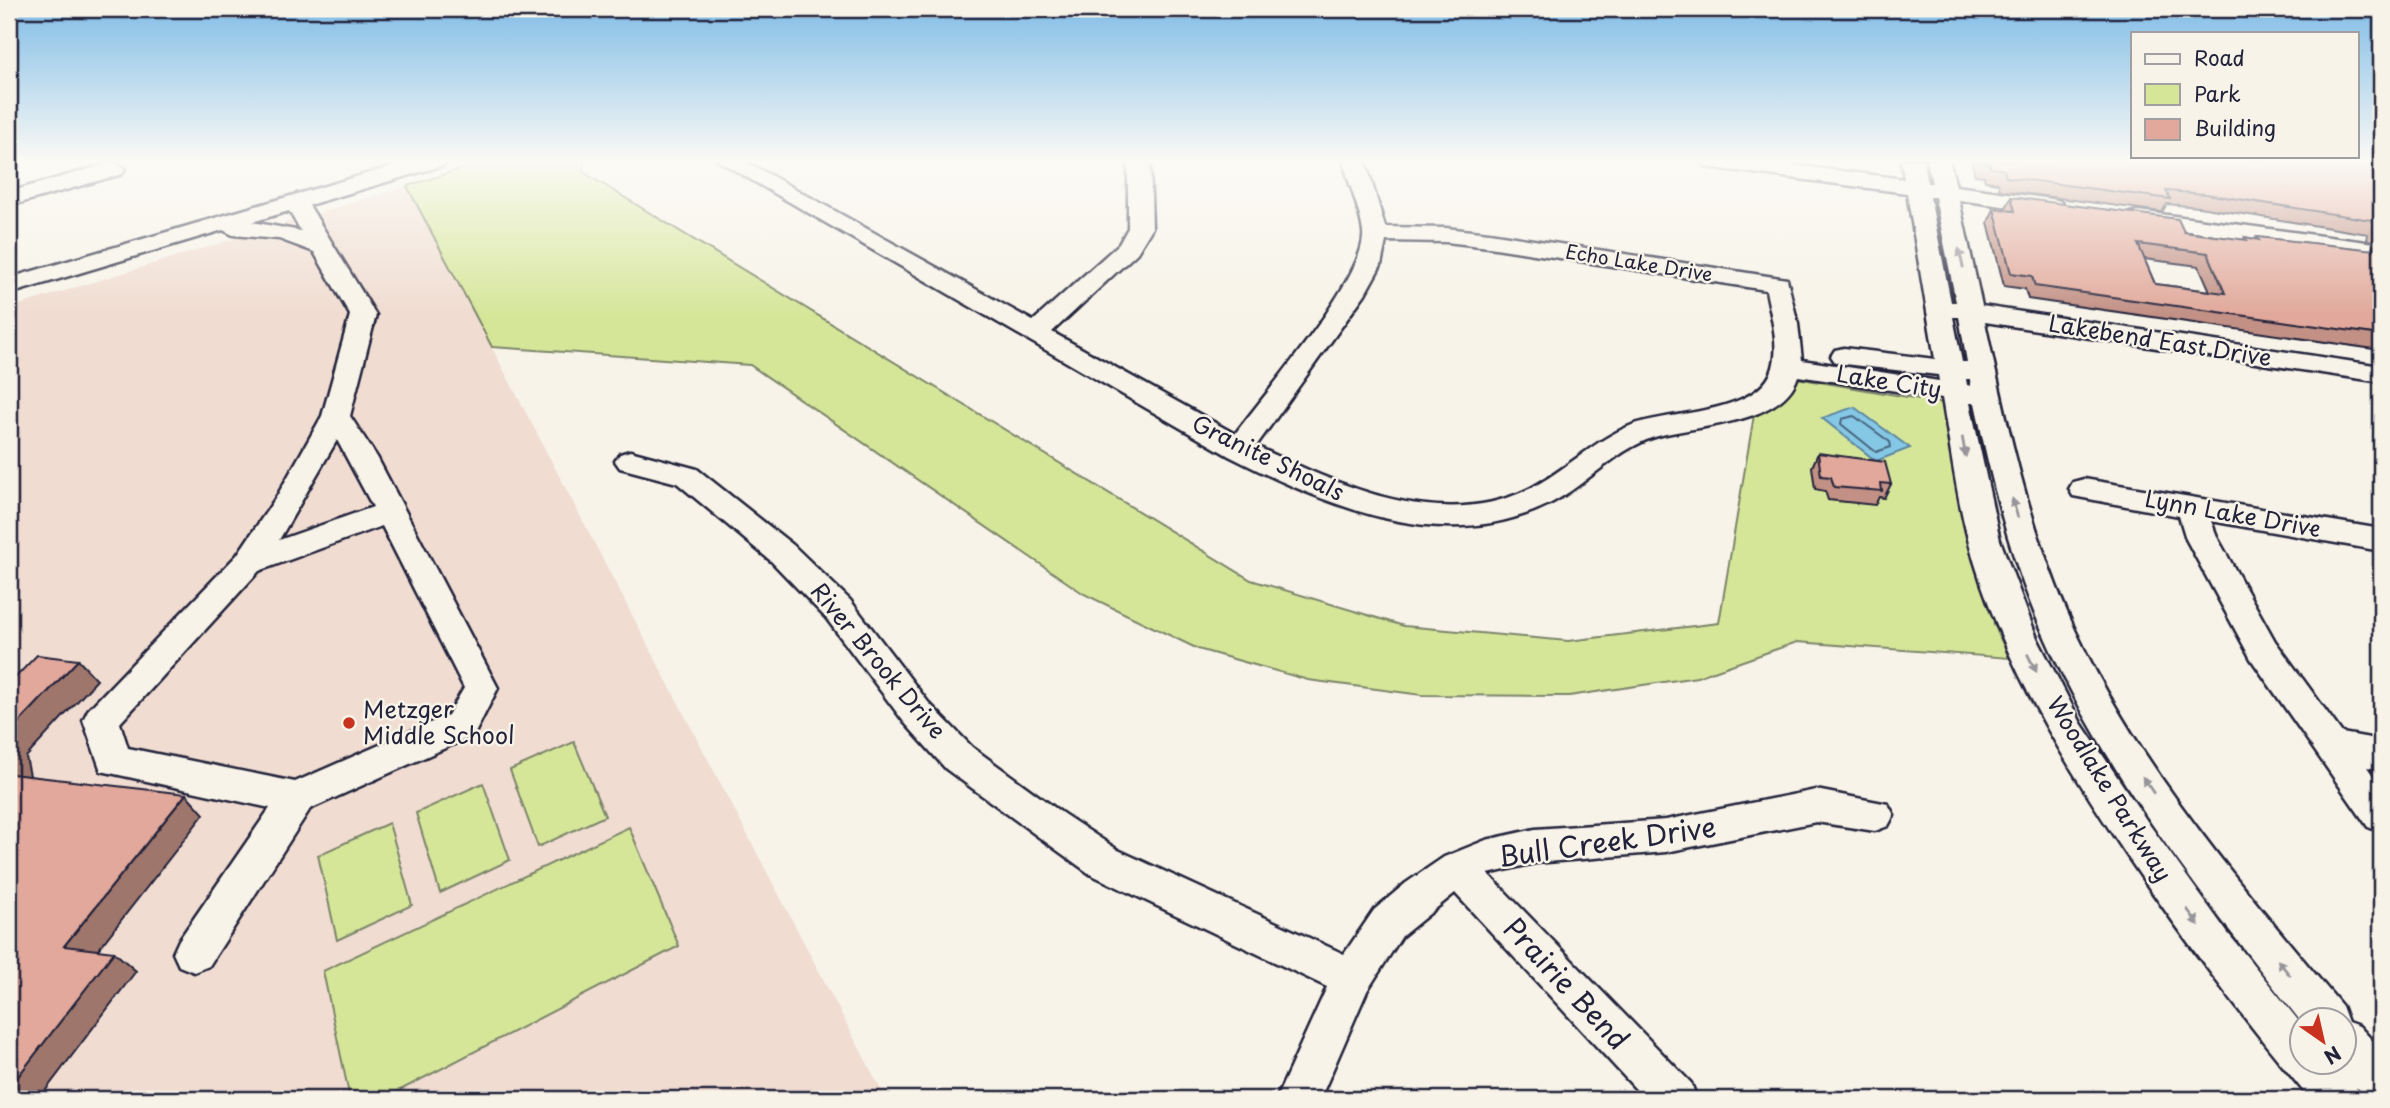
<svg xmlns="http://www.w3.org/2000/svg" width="2390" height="1108" font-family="'Playpen Sans',sans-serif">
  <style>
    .built { fill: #f0dcd1 }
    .green { fill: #d6e699; stroke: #7c846a; stroke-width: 2 }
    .water { fill: #84c8e5; stroke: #5d86a1; stroke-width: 2 }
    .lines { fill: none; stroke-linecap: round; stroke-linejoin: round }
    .shore { stroke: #49647f; stroke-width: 2 }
    .minor-casing { stroke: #22223b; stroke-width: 5 }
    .minor { fill: #f7f3e8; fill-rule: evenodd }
    .wall { fill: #c29085; stroke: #22223b; stroke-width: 2; fill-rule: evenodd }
    .shaded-wall { fill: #9e766c; stroke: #22223b; stroke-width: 2 }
    .building { fill: #e1a89b; stroke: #22223b; stroke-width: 2; fill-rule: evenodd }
    .oneway { fill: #97959a }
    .poi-dot { fill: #c8321e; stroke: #f7f3e8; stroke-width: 2.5 }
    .labels { text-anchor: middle; stroke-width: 5; stroke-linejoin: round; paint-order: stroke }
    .far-street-label { font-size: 19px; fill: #22223b; stroke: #f7f3e8 }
    .street-label { font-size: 23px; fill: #22223b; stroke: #f7f3e8 }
    .poi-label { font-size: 23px; fill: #22223b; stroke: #f7f3e8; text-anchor: start }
    .near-street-label { font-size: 28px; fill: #22223b; stroke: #f7f3e8 }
  </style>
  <rect width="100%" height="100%" fill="#f7f3e8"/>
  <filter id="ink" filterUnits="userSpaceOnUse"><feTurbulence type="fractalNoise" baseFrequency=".0143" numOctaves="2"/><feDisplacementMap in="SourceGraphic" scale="14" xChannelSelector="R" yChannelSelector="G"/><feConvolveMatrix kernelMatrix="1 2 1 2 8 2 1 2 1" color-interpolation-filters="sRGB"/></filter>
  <g filter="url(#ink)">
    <path class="built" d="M407 186 886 1099H9V308Z"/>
    <g class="green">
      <path d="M490 160H584L583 172 1251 580 1404 626 1568 641 1719 623 1754 415 1796 378 1943 403 2004 625 1994 624 2009 658 1797 642 1697 677 1569 696 1422 695 1308 680 1198 649 1084 594 750 365 492 347 407 186Z"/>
      <path d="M574 742 605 816 538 847 510 770Z"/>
      <path d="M483 783 510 860 440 893 416 813Z"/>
      <path d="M389 823 412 905 337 940 318 855Z"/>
      <path d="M629 827 679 946 383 1099H350L323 971Z"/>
    </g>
    <path class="water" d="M1854 407 1910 448 1876 461 1822 418Z"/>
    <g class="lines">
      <path class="shore" d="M1854 416 1890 442 1891 447 1876 452 1841 424 1842 419Z"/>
      <defs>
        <g id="minor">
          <path d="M414 160H447L444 165 309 205 376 315 350 416 377 457 498 688 474 735 310 809 209 966 194 972 179 966 173 953 179 940 270 808 101 771 83 720 88 710 237 555 277 496 322 416 350 315 314 252 279 239 233 235 223 230 9 294V278ZM289 211 301 231 252 222ZM337 440 373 507 279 540ZM382 526 464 688 448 715 295 782 128 748 120 723 259 571Z"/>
          <path d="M717 160H743L1033 321 1119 244 1128 228V160H1150L1152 228 1137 253 1052 332 1235 434C1263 396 1368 275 1363 232 1360 208 1348 183 1343 160H1365L1385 227 1446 228 1489 233 1787 279 1798 324 1802 360 1939 381 1938 375 1844 364 1835 362 1831 356 1835 350 1844 348 1935 359 1907 193 1707 167 1696 160H1754L1904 179 1901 160H1923L1927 183H1932L1927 160H1949L1956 186 2052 199 2060 201 2064 206 2060 211 2052 213 1959 200 1982 306 2381 366V382L1985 322C2006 420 2027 519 2067 612 2131 759 2240 884 2342 1006L2348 1022 2359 1026 2381 1050V1099L2365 1097 2356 1087 2361 1099H2310C2253 1031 2199 959 2147 885 2074 779 2001 665 1968 539 1956 493 1950 445 1942 398L1798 376C1783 424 1699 425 1658 436 1618 447 1588 484 1551 503 1444 558 1326 505 1229 456ZM1930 197H1935L1956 302H1951ZM1386 241 1446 242 1489 247 1766 290C1770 313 1779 340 1774 363 1765 415 1672 410 1632 425 1594 440 1565 471 1529 489 1440 533 1338 485 1256 446L1365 294 1381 265ZM1953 317H1959L1967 362H1962ZM1966 379H1970L1971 386 1967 385ZM1970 403H1975C1990 474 2007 545 2034 612 2097 764 2201 895 2302 1023L2344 1020V1062H2302V1025L2227 932 2149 824 2081 723 2037 638 2000 540Z"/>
          <path d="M114 162 125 169 122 174 9 206V192Z"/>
          <path d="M2138 211 2381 244V258L2130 223 2126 218 2130 213Z"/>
          <path d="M630 451 697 469 793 545 850 600 928 702 972 747 1062 813 1118 850 1344 954 1374 910 1406 883 1444 857 1486 840 1535 829 1666 820 1816 790 1888 804 1894 815 1888 826 1875 831 1816 822 1666 852 1535 863 1488 874 1691 1083 1697 1099H1645L1455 893 1402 936 1367 991 1320 1099H1276L1327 987 1090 874 1036 835 946 769 904 722 826 618 771 561 677 483 620 468 615 461 620 454Z"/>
          <path d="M2084 479 2381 529V551L2211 521 2218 539 2275 641 2342 733 2381 740V770L2367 767 2381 787V832L2368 827 2251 659 2186 539 2179 516 2073 496 2069 489 2073 482Z"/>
        </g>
      </defs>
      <use href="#minor" class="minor-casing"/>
      <use href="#minor" class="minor"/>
    </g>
    <g class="wall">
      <path d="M1971 160H2381V239L2380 241 2367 240 2368 234 2199 207 2167 204 2162 212 2000 190 1998 183 1985 181 1984 176 1975 175Z"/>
      <path d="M2011 197 2184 232 2243 240 2245 237 2256 239 2257 237 2371 250 2374 245 2381 246V350L2028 299 2025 289 2004 286 1988 222 1994 209 2005 210ZM2144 259 2199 266 2210 291 2155 284Z"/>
      <path d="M1818 453 1891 484 1884 498 1879 497 1875 505 1828 500 1825 491 1815 489 1812 467Z"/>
    </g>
    <g class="shaded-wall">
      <path d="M78 660 97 680 26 757 34 794 12 774 9 757V733Z"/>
      <path d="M186 794 204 814 86 965 64 946Z"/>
      <path d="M114 952 136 971 39 1099H9V1088Z"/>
    </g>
    <g class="building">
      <path d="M1980 160H2381V227H2377L2378 221 2206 194 2166 191 2170 199 2006 177 2004 170 1990 168V164L1980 162Z"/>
      <path d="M2011 197 2178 219 2184 232 2247 240 2245 237 2259 240 2257 237 2374 250V245L2381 246V335L2035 286 2032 276 2011 273 1994 209 2015 211ZM2138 244 2208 253 2225 293 2155 284Z"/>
      <path d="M1818 453 1885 462 1891 484 1881 483 1882 491 1834 487 1831 477 1821 476Z"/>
      <path d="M37 655 78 660 9 733V684Z"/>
      <path d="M9 757 12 774 186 794 64 946 114 952 9 1088Z"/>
    </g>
    <defs><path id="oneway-solid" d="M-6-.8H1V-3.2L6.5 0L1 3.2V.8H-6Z" transform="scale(1.75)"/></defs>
    <g class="oneway">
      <use href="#oneway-solid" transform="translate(1961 258) rotate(-103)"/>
      <use href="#oneway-solid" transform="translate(1964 447) rotate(80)"/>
      <use href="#oneway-solid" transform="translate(2015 508) rotate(-106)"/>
      <use href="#oneway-solid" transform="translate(2032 663) rotate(63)"/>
      <use href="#oneway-solid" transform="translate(2148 785) rotate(-124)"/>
      <use href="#oneway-solid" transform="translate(2193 917) rotate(54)"/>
      <use href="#oneway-solid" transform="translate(2284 968) rotate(-129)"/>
    </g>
  </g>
  <linearGradient id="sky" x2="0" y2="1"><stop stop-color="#80bce7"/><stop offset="0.51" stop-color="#fbfaf5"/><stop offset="1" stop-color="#fbfaf5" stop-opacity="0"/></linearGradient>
  <rect width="2390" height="315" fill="url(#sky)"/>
  <circle class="poi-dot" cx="349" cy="723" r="7"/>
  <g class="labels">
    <g class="far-street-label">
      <text transform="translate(1639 263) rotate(9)" y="7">Echo Lake Drive</text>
    </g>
    <g class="street-label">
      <text transform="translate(2160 341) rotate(9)" y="8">Lakebend East Drive</text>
      <text transform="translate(1889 382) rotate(9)" y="8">Lake City</text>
      <text transform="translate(1268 458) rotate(26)" y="8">Granite Shoals</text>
      <text transform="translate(2233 514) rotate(10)" y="8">Lynn Lake Drive</text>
      <text transform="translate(878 661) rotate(50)" y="8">River Brook Drive</text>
      <text transform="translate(2109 789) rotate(58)" y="8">Woodlake Parkway</text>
    </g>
    <g class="poi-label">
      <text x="363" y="718">Metzger<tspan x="363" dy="26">Middle School</tspan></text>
    </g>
    <g class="near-street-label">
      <text transform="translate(1607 842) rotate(-8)" y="10">Bull Creek Drive</text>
      <text transform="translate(1566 984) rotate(47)" y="10">Prairie Bend</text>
    </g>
  </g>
  <rect width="2390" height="1108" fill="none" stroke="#f7f3e8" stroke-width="35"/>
  <rect x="18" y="18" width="2355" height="1073" fill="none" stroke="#22223b" stroke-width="2.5" filter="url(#ink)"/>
  <rect x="2131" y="32" width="228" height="126" fill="#f7f3e8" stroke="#a29fa3" stroke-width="2"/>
  <rect x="2145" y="54" width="35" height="10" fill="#f7f3e8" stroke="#a29fa3" stroke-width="2"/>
  <text x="2194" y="66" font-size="21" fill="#22223b">Road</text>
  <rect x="2145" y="84" width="35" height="21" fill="#d6e699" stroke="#a29fa3" stroke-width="2"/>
  <text x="2194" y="102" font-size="21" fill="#22223b">Park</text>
  <rect x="2145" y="119" width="35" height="21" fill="#e1a89b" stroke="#a29fa3" stroke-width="2"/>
  <text x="2194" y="136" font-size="21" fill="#22223b">Building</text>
  <g transform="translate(2323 1041) rotate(146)"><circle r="33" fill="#f7f3e8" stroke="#a29fa3" stroke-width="2"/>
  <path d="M0-5L12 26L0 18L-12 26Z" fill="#c8321e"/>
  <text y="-10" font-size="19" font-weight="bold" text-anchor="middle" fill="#22223b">N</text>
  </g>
</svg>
